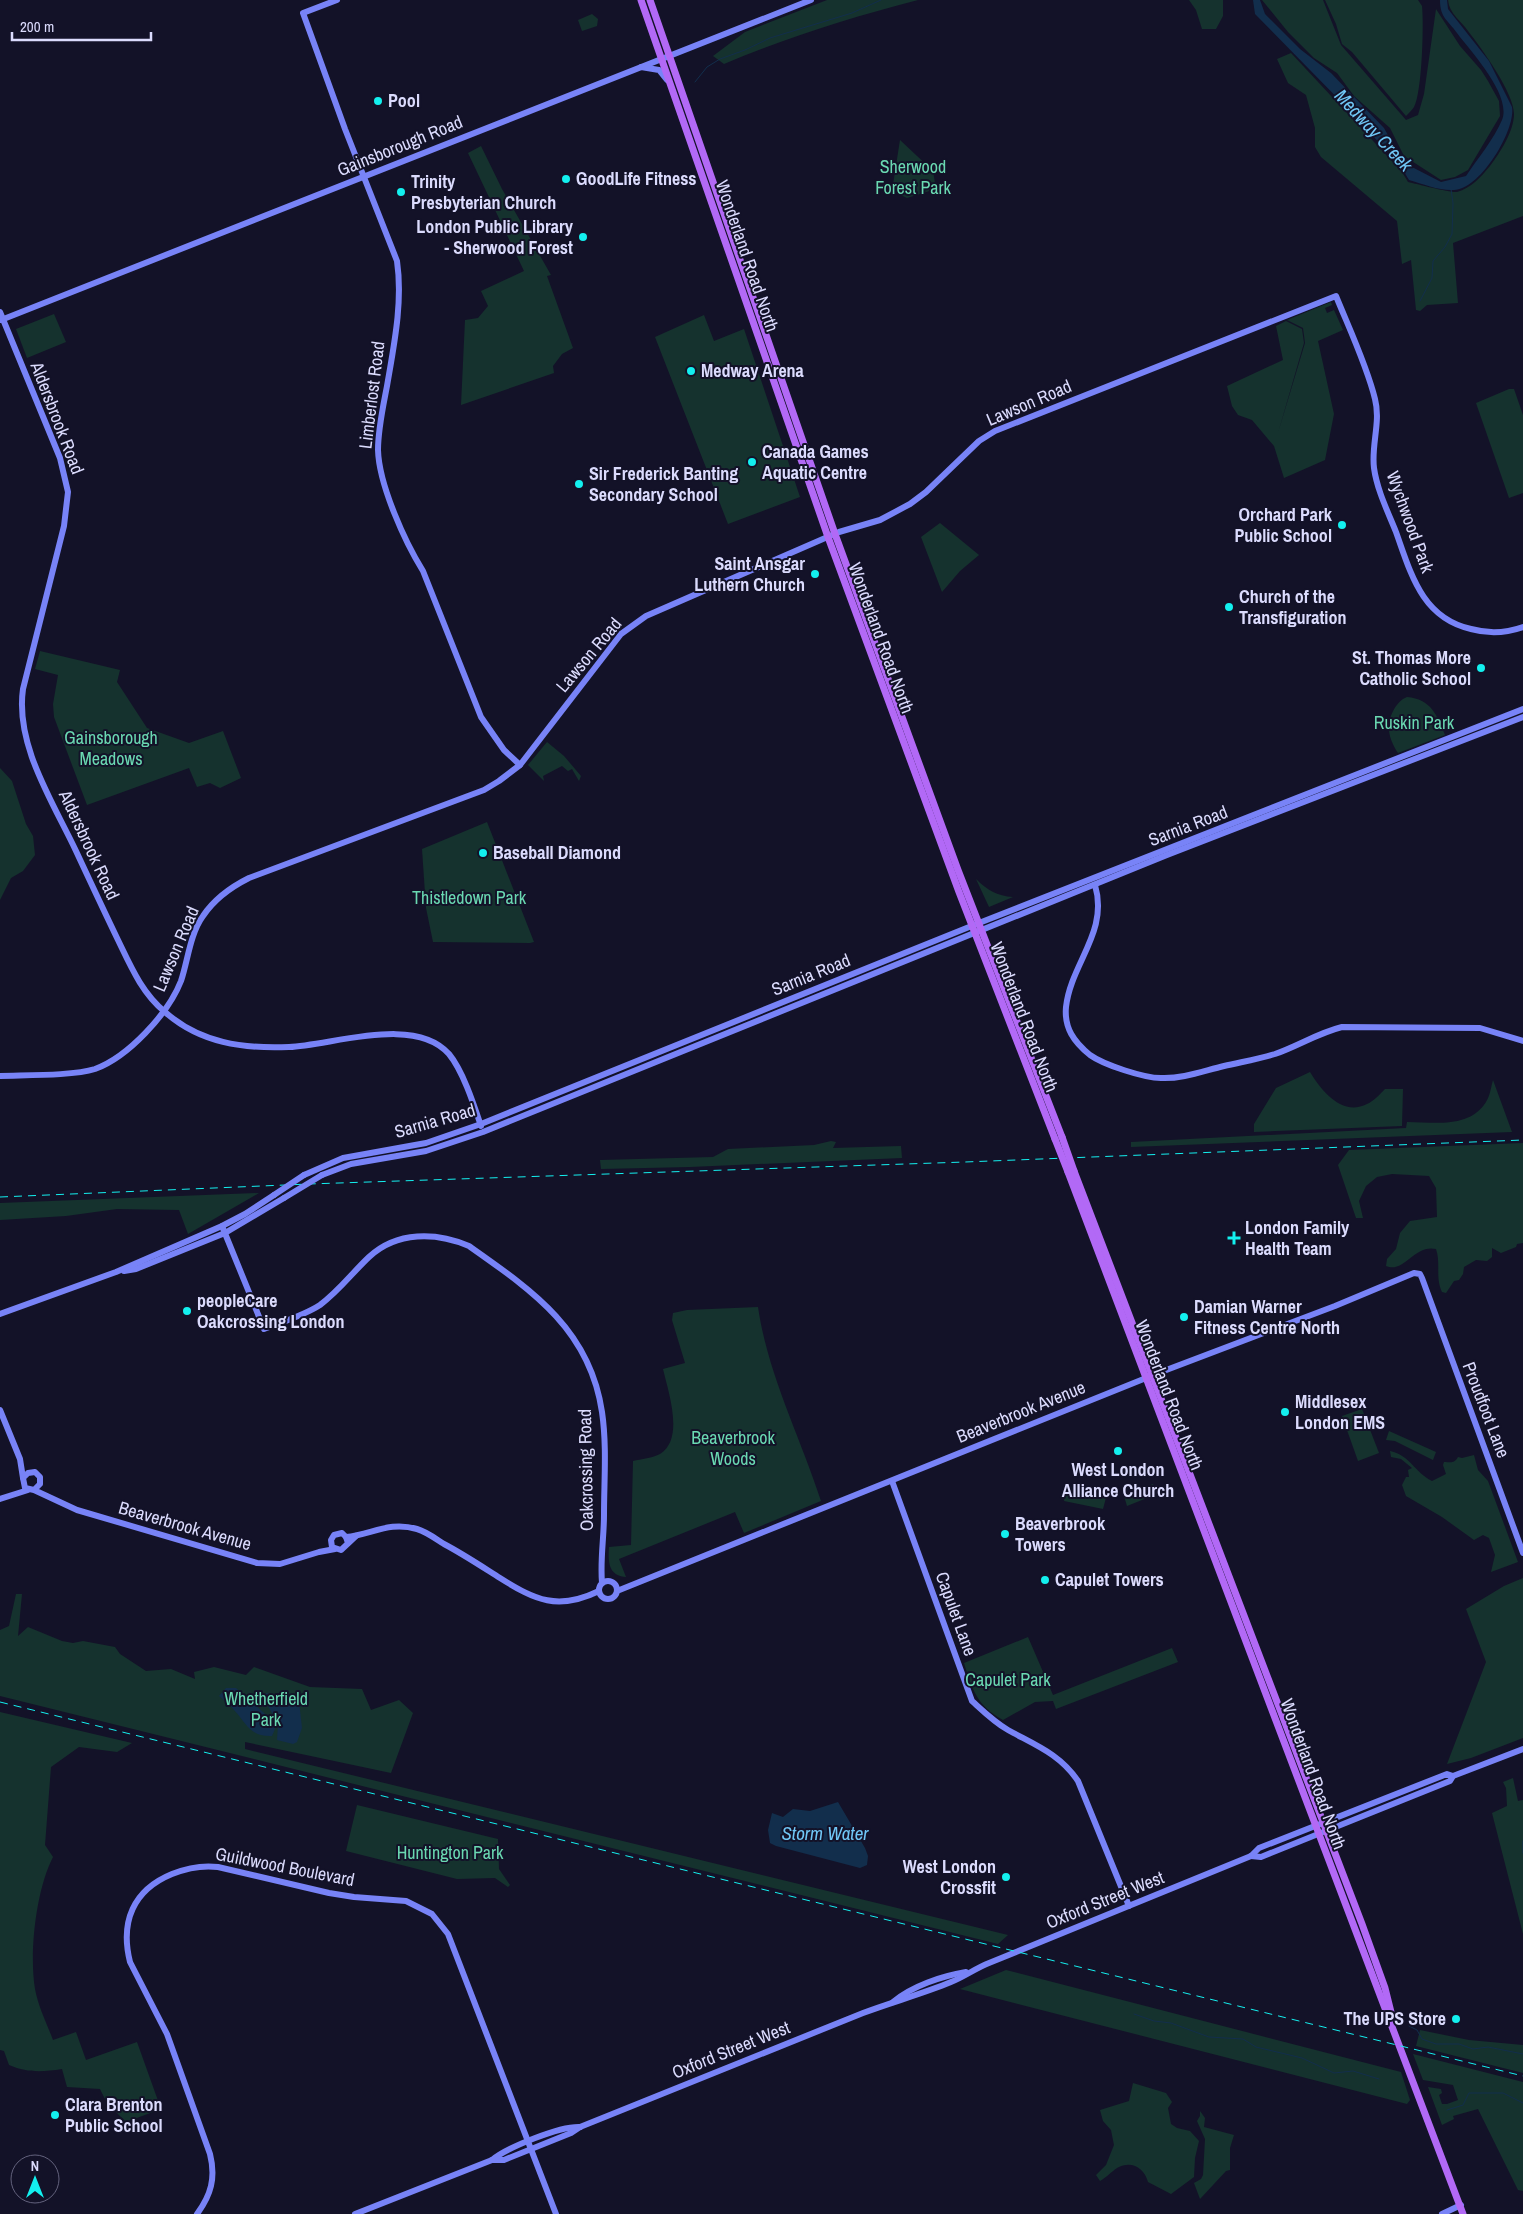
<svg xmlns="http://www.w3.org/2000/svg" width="1523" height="2214" font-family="'Archivo Narrow',sans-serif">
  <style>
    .green { fill: #15322e }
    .water { fill: #122e4c }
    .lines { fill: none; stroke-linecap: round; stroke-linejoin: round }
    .stream { stroke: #122e4c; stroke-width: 1 }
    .secondary { stroke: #7883f7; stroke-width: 6 }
    .primary { stroke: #b269f6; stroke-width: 7 }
    .rail { stroke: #13f0ef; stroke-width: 1; stroke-dasharray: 8 6; stroke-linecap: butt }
    .secondary-bridge { stroke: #7883f7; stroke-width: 6 }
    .primary-bridge { stroke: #b269f6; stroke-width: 7 }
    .poi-dot { fill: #13f0ef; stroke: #131228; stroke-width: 2 }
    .labels { text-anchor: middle; stroke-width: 4; stroke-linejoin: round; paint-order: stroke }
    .poi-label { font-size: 18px; font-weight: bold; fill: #dbdbfd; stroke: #131228; text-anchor: start }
    .street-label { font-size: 18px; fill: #dbdbfd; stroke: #131228 }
    .park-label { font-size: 18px; fill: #6ad9b2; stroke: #131228 }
    .water-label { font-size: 19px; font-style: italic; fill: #70c7f6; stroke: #131228 }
  </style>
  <rect width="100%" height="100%" fill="#131228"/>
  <g class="green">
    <path d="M827 0H918C852 17 786 38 724 64L713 56 745 32Z"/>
    <path d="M1189 0H1223V16L1216 29H1202L1196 10Z"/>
    <path d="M1262 0H1323L1341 45 1406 120 1418 115 1424 94 1436 9 1460 46 1481 70 1488 81 1499 101 1500 116 1468 170 1455 177 1441 180 1404 156 1390 128 1354 96 1337 73 1314 58 1288 32Z"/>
    <path d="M1325 0H1418L1422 6C1424 24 1422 93 1414 107 1412 110 1409 113 1406 116L1352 52 1342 44 1336 24Z"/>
    <path d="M1448 0H1523V216L1453 243 1458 303 1427 305 1420 311 1416 310 1411 260 1402 264 1397 221 1321 157 1315 147V128L1306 95 1288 83 1277 59 1291 53 1402 172 1408 182C1417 184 1451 193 1457 192 1471 188 1481 177 1490 166 1500 153 1514 131 1514 114 1514 93 1482 49 1468 31 1461 21 1449 13 1448 0Z"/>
    <path d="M592 14 598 19 597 26 582 31 578 20Z"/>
    <path d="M900 140 933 171 936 189 907 198 892 191Z"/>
    <path d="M481 146 502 189 551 275 547 276 573 348 562 354 553 366 554 373 461 405 465 320 478 318 488 306 481 291 524 271 468 153Z"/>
    <path d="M1331 302 1332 305 1325 308 1327 313 1334 310 1343 330 1318 341 1334 414 1325 460 1284 478 1274 446 1252 420 1238 415 1232 406 1227 386 1283 360 1276 326 1286 321 1302 329 1304 343 1278 433 1305 343 1303 328 1287 320Z"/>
    <path d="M54 314 66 342 27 358 16 329Z"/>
    <path d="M704 315 714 341 744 329 800 497 728 524 655 337Z"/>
    <path d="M1509 389H1514L1523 415V493L1509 498 1476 403Z"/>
    <path d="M940 523 979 555 960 571 942 592 921 537Z"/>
    <path d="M40 651 120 670 117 682 147 728 189 743 223 731 241 778 220 788 210 783 197 787 189 768 87 805 54 717 53 704 58 675 35 669Z"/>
    <path d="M1407 697C1431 699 1437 715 1445 735L1398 753C1394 747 1390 739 1389 731 1387 719 1396 701 1407 697Z"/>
    <path d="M547 742 564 756 581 776 579 781 572 769 568 771 562 766 543 776 544 781 528 765Z"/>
    <path d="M0 768 12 781 26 824 33 836 35 855 23 871 11 878 0 900Z"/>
    <path d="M487 822 534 942 530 943 433 942 426 908 422 849Z"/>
    <path d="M976 879C987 890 997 896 1013 897L989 907Z"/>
    <path d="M1310 1072C1321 1090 1342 1117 1367 1104 1374 1101 1380 1094 1385 1089H1403L1402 1126 1254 1132V1124L1276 1088Z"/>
    <path d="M1493 1080 1512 1132 1131 1147V1142L1406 1128 1407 1122C1434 1122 1469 1129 1486 1102 1490 1096 1491 1087 1493 1080Z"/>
    <path d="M831 1141 836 1142 833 1148 901 1146 902 1158 690 1167 601 1169 600 1160 713 1157 728 1149 814 1145Z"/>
    <path d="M1523 1143V1243L1517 1244 1516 1247 1501 1253 1492 1248V1257L1487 1261 1476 1260 1464 1267 1463 1274 1459 1280 1454 1281 1446 1293 1442 1292C1435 1277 1441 1263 1436 1249 1414 1244 1404 1274 1386 1266L1387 1259 1396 1249 1400 1233 1410 1221 1437 1217 1436 1188 1429 1176 1392 1174 1377 1177 1366 1186 1359 1201 1363 1218H1356L1338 1165 1349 1150Z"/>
    <path d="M259 1193 188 1234 179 1210 117 1209 66 1216 0 1220V1203Z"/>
    <path d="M758 1307C768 1375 800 1436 821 1501L744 1533 735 1512 619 1559 626 1577C608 1576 608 1561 609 1547L631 1545 633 1461C641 1459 653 1458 660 1454 685 1439 668 1391 663 1369L685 1363 672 1320 673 1313 687 1310Z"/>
    <path d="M1362 1409 1379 1453 1358 1461 1342 1416Z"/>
    <path d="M1389 1431 1436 1452 1433 1460 1395 1441 1386 1440Z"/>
    <path d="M1390 1451C1411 1456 1414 1472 1432 1481L1446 1474 1443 1465 1444 1462C1451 1462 1454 1464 1458 1457L1462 1458 1474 1455 1478 1470 1488 1481 1518 1562 1491 1572 1495 1555 1489 1538 1483 1535 1474 1540 1442 1517 1406 1496 1402 1485 1406 1477H1409L1408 1470 1412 1468 1401 1459 1391 1457Z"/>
    <path d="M1153 1484 1157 1494 1127 1506 1124 1496Z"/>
    <path d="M1067 1486 1107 1494 1103 1509 1064 1501Z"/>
    <path d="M1523 1578V1738L1471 1758 1447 1764 1486 1662 1466 1609 1504 1586Z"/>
    <path d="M16 1594H22L18 1636 28 1627 62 1641 73 1643 83 1641 115 1647 120 1654 146 1671 171 1669 195 1679 194 1672 214 1667 246 1675 254 1667 310 1687 362 1689 371 1710 399 1700 413 1713 391 1773 245 1742V1749L1008 1935 998 1944 0 1696V1630L9 1626Z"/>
    <path d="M1028 1637 1053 1695 1172 1648 1178 1662 1056 1709 1053 1701 1035 1702 1003 1720C977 1706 972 1689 964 1663Z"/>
    <path d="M0 1712 132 1743 117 1752 79 1747 51 1767 45 1845 53 1857C36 1890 29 1953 35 1989 38 2006 47 2024 53 2040L76 2032 86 2060 137 2042 161 2109 126 2122 107 2103 100 2089 67 2087 62 2069C42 2072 28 2073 9 2065L4 2051 0 2050Z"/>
    <path d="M1513 1778 1518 1801 1523 1800V1934L1492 1813 1507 1806 1506 1788 1503 1782Z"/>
    <path d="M357 1805 498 1839 499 1869 510 1885 508 1887 495 1878 457 1879 346 1851Z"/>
    <path d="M1006 1970 1401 2072 1410 2100 1407 2104 960 1989Z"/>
    <path d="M1420 2030 1469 2040 1523 2045V2073L1416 2046Z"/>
    <path d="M1413 2054 1523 2082V2191L1518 2190 1478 2109 1453 2116 1454 2119 1442 2125 1428 2087 1441 2089 1442 2093 1439 2095 1442 2104H1447L1458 2100 1453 2085 1423 2080Z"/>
    <path d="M1133 2083 1166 2093 1172 2102 1168 2108 1171 2124 1177 2128 1190 2131 1199 2141 1195 2158 1194 2177 1171 2194 1148 2182C1144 2167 1131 2160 1117 2168 1111 2172 1107 2177 1100 2181L1096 2175 1106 2165 1114 2145 1111 2130 1103 2121 1100 2110 1129 2101Z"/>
    <path d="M1200 2111 1205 2118 1204 2127 1234 2135 1230 2148V2170L1226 2171 1200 2199 1194 2183 1201 2179 1203 2175 1205 2139 1197 2121 1200 2116Z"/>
  </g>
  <g class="water">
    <path d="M1253 0H1260L1265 14 1300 49 1331 73 1384 128 1394 146 1412 167 1441 182 1466 176C1478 158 1494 139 1502 120 1512 95 1471 52 1457 33 1448 20 1440 18 1440 0H1447L1448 9 1489 61 1512 107C1516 130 1480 190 1454 190 1440 191 1423 184 1409 180L1403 170 1359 120 1255 14Z"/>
    <path d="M226 1688H236L272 1720 275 1729 272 1736C250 1737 247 1724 234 1710 230 1705 224 1700 219 1696Z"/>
    <path d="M266 1693 299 1701 302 1728 297 1742 293 1744 277 1740 278 1724 264 1699Z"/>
    <path d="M838 1802 865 1848 868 1856 867 1865 860 1868 776 1846 770 1843 768 1830 772 1813 783 1817 793 1809 810 1811Z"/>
  </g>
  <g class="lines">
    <g class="stream">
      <path d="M695 82 707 67 720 59 745 50 770 38 852 13 881 0"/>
      <path d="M1420 301 1432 278 1433 261 1445 247 1452 234 1453 203 1451 189"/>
      <path d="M1523 1841V1853"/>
      <path d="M1134 2014 1154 2021 1171 2023 1209 2037 1243 2039 1256 2047 1302 2058 1334 2073 1353 2071 1379 2079"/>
      <path d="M1409 2026 1417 2030 1422 2039 1436 2044H1459L1473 2049 1488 2047 1523 2054"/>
      <path d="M1447 2110 1463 2105 1469 2093H1503L1523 2103"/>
    </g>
    <g class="secondary">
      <path d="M337 0 303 13 345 129 397 261C403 302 394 345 387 386 383 407 378 429 378 450 379 485 405 542 423 571L481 717 504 750 520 765"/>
      <path d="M641 67 659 70 667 80"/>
      <path d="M0 312 60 458 68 492 64 526 23 689C15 745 53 802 76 851 90 881 104 911 118 940 131 967 142 993 165 1012 200 1043 243 1049 289 1047 333 1045 415 1015 449 1054 463 1071 474 1105 481 1126"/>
      <path d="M1 320 811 0"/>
      <path d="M1095 885C1109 932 1071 963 1066 1007 1064 1028 1074 1042 1090 1055 1104 1065 1144 1078 1161 1078 1182 1079 1203 1071 1224 1066 1241 1062 1259 1059 1275 1054 1298 1046 1318 1033 1342 1027L1480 1028 1523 1041"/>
      <path d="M0 1076C25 1075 73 1076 95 1069 128 1057 168 1014 181 981 188 960 190 934 203 916 215 898 231 887 249 878L484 790 499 781 520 765 621 634 646 616 839 532 880 520 910 504 926 492 979 441 995 431 1336 296C1349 328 1367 366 1375 399 1381 422 1371 445 1374 468 1377 490 1388 512 1396 532 1411 574 1422 618 1471 629 1489 634 1506 633 1523 627"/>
      <path d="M304 1175 343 1158 426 1143 481 1124 979 923 1523 709"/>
      <path d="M322 1175 351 1164 426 1151 483 1132 1167 855 1523 717"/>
      <path d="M222 1226 264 1329C282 1322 303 1316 320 1305 339 1291 352 1273 369 1257 397 1231 436 1232 469 1246 533 1291 590 1330 602 1412 607 1446 604 1481 604 1515 604 1538 600 1559 602 1583"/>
      <path d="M124 1271 136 1269 225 1233 284 1198"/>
      <path d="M0 1314 116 1272 222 1226 245 1214 274 1195"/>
      <path d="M0 1410 20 1459 23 1478"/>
      <path d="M892 1481 972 1701C983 1711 994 1722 1008 1730 1035 1745 1060 1754 1078 1781L1129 1906"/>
      <path d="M34 1490 40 1484V1477L35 1472 28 1473 23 1478 25 1488 34 1490 77 1510 257 1563 280 1564 319 1552 335 1549"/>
      <path d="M0 1499 28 1490"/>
      <path d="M346 1537C373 1534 389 1521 417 1529 427 1532 436 1539 444 1544 463 1554 481 1566 500 1578 535 1600 558 1611 599 1591"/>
      <path d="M348 1543 346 1537 342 1533 334 1535 331 1540 332 1547 341 1550 356 1536"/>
      <circle cx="608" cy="1590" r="9"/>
      <path d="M617 1591 1161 1372 1335 1306 1414 1273 1420 1274 1422 1278 1523 1553"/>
      <path d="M1251 1856 1261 1857 1450 1781 1453 1776 1523 1749"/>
      <path d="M893 2002C912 1986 942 1976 966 1972"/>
      <path d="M492 2160H504L571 2133 580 2127 863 2013C892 2002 922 1994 951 1982 964 1977 976 1968 989 1963L1251 1856 1259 1848 1447 1774 1453 1776"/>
      <path d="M197 2214C211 2195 216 2178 210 2154L167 2034 130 1962C120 1922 133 1890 172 1874 187 1868 202 1865 218 1867L329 1893 354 1897 406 1901 432 1914 448 1934 556 2214"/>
      <path d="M355 2214 492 2160C508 2147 560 2126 580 2127"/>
      <path d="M1442 2214 1461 2205"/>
    </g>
    <g class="primary">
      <path d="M641 0 828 537 959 892 1055 1139"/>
      <path d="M650 0 835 534 958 870 1062 1137"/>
      <path d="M1074 1171 1362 1924 1385 1988 1392 2016"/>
      <path d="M1068 1172 1463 2214"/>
    </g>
    <g class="rail">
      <path d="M0 1197 309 1184 965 1162 1523 1140"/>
      <path d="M0 1702 1523 2076"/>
    </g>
    <g class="secondary-bridge">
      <path d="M274 1195 304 1175"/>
      <path d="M284 1198 322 1175"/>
    </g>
    <g class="primary-bridge">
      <path d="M1062 1137 1074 1171"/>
      <path d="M1055 1139 1068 1172"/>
    </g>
  </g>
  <g class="poi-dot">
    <circle cx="378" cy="101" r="5"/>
    <circle cx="566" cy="179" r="5"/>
    <circle cx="401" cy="192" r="5"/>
    <circle cx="583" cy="237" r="5"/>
    <circle cx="691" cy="371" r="5"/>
    <circle cx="752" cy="462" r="5"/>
    <circle cx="579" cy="484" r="5"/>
    <circle cx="1342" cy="525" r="5"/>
    <circle cx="815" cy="574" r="5"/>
    <circle cx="1229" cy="607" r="5"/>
    <circle cx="1481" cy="668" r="5"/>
    <circle cx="483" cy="853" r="5"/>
    <path d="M1231.5 1230.5h5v5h5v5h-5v5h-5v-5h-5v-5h5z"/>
    <circle cx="187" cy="1311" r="5"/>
    <circle cx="1184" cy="1317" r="5"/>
    <circle cx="1285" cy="1412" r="5"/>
    <circle cx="1118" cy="1451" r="5"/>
    <circle cx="1005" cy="1534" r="5"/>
    <circle cx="1045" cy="1580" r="5"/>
    <circle cx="1006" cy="1877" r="5"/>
    <circle cx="1456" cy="2019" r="5"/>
    <circle cx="55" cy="2115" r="5"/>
  </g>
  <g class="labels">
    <g class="poi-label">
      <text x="388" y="107">Pool</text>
      <text x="576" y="185">GoodLife Fitness</text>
      <text x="411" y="188">Trinity<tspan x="411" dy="21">Presbyterian Church</tspan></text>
      <text x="573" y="233" text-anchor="end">London Public Library<tspan x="573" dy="21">- Sherwood Forest</tspan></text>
      <text x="701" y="377">Medway Arena</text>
      <text x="762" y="458">Canada Games<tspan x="762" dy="21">Aquatic Centre</tspan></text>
      <text x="589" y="480">Sir Frederick Banting<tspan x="589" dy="21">Secondary School</tspan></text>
      <text x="1332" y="521" text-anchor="end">Orchard Park<tspan x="1332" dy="21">Public School</tspan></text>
      <text x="805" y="570" text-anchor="end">Saint Ansgar<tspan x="805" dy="21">Luthern Church</tspan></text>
      <text x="1239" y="603">Church of the<tspan x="1239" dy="21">Transfiguration</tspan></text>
      <text x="1471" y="664" text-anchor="end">St. Thomas More<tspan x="1471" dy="21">Catholic School</tspan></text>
      <text x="493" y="859">Baseball Diamond</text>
      <text x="1245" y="1234">London Family<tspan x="1245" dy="21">Health Team</tspan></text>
      <text x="197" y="1307">peopleCare<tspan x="197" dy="21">Oakcrossing London</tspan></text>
      <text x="1194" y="1313">Damian Warner<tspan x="1194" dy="21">Fitness Centre North</tspan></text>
      <text x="1295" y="1408">Middlesex<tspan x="1295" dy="21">London EMS</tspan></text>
      <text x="1118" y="1476" text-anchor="middle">West London<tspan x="1118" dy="21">Alliance Church</tspan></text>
      <text x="1015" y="1530">Beaverbrook<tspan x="1015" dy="21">Towers</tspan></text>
      <text x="1055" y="1586">Capulet Towers</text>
      <text x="996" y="1873" text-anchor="end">West London<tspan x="996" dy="21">Crossfit</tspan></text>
      <text x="1446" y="2025" text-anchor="end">The UPS Store</text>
      <text x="65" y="2111">Clara Brenton<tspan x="65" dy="21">Public School</tspan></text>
    </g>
    <g class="street-label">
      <text transform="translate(400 146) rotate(-22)" y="6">Gainsborough Road</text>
      <text transform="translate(747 256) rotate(71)" y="6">Wonderland Road North</text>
      <text transform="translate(372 395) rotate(-83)" y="6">Limberlost Road</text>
      <text transform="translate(1029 403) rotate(-23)" y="6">Lawson Road</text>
      <text transform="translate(57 418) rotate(69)" y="6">Aldersbrook Road</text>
      <text transform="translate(1410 522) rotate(70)" y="6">Wychwood Park</text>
      <text transform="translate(881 638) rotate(70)" y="6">Wonderland Road North</text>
      <text transform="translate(589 655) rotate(-50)" y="6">Lawson Road</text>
      <text transform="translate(1188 826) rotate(-21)" y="6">Sarnia Road</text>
      <text transform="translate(89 845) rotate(65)" y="6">Aldersbrook Road</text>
      <text transform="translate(176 949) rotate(-67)" y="6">Lawson Road</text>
      <text transform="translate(811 975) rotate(-22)" y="6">Sarnia Road</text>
      <text transform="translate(1024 1017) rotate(69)" y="6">Wonderland Road North</text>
      <text transform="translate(435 1121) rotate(-16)" y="6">Sarnia Road</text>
      <text transform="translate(1169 1395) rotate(69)" y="6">Wonderland Road North</text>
      <text transform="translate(1486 1410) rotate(69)" y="6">Proudfoot Lane</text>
      <text transform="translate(1021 1412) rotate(-22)" y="6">Beaverbrook Avenue</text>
      <text transform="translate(586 1470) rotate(-91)" y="6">Oakcrossing Road</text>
      <text transform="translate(185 1526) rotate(16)" y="6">Beaverbrook Avenue</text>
      <text transform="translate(956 1614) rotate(70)" y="6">Capulet Lane</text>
      <text transform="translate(1313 1774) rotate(70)" y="6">Wonderland Road North</text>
      <text transform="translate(285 1867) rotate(11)" y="6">Guildwood Boulevard</text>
      <text transform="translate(1105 1900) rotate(-22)" y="6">Oxford Street West</text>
      <text transform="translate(731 2050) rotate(-22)" y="6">Oxford Street West</text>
    </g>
    <g class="park-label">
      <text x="913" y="173">Sherwood<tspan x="913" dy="21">Forest Park</tspan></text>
      <text x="1414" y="729">Ruskin Park</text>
      <text x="111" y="744">Gainsborough<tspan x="111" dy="21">Meadows</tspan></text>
      <text x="469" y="904">Thistledown Park</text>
      <text x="733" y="1444">Beaverbrook<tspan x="733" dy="21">Woods</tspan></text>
      <text x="1008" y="1686">Capulet Park</text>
      <text x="266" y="1705">Whetherfield<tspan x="266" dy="21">Park</tspan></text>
      <text x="450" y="1859">Huntington Park</text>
    </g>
    <g class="water-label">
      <text transform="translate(1374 130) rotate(47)" y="7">Medway Creek</text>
      <text x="825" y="1840">Storm Water</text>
    </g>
  </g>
  <g transform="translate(35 2179)"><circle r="24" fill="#131228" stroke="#63627d"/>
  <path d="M0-4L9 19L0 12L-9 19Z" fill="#13f0ef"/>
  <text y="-8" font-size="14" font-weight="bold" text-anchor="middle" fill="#dbdbfd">N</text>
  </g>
  <path d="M12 32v8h139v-8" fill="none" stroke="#dbdbfd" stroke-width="2.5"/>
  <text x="20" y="32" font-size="15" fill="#dbdbfd" stroke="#131228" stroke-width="4" paint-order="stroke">200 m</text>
</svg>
